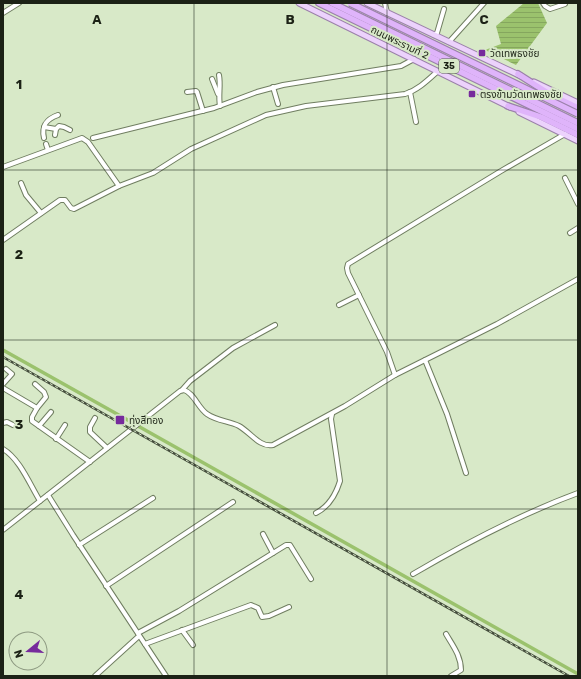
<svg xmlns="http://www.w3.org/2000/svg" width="581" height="679" font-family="Rubik,'Noto Sans Thai',sans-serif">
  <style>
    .water { fill: url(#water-rules) }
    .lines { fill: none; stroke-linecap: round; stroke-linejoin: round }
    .canal { stroke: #9bc26d; stroke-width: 3.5 }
    .minor-casing { stroke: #707e61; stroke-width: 6 }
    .major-casing { stroke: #9b81aa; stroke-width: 7 }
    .highway-casing { stroke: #9b81aa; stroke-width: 8 }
    .minor { stroke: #fff; stroke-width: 4 }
    .major { stroke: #ecd2fc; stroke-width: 5 }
    .highway { stroke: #dfb4fa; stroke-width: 5.5 }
    .rail-casing { stroke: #444d3c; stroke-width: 2.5 }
    .rail { stroke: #d8e9c8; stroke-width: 1; stroke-dasharray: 3; stroke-linecap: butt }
    .highway-bridge-casing { stroke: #9b81aa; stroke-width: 8; stroke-linecap: butt }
    .highway-bridge { stroke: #dfb4fa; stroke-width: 5.5 }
    .grid { fill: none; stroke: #1c2216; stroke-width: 1; stroke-opacity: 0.55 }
    .poi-dot { fill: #762a9c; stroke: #d8e9c8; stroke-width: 1.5 }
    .labels { text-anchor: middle; stroke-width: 4; stroke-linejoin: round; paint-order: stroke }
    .shield { fill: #d8e9c8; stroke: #545e4b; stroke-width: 1 }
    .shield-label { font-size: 9px; font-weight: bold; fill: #1c2216 }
    .street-label { font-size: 10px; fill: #1c2216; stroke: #d8e9c8 }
    .poi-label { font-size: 10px; fill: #1c2216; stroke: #d8e9c8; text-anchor: start }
    .grid-label { font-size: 13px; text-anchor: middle; font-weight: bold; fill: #1c2216; stroke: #d8e9c8; stroke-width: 4; stroke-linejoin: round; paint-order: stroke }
  </style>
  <defs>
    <pattern id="water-rules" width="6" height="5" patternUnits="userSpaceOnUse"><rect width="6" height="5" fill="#9bc26d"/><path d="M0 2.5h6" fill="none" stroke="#85a65e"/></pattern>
  </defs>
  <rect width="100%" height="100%" fill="#d8e9c8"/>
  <path class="water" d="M524 3H538L547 23 516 65 485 50 501 44 496 26Z"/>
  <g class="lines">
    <g class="canal">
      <path d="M3 350 133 423"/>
      <path d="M138 426 578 674"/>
    </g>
    <defs>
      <g id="minor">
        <path d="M385 3 387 13"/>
        <path d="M543 3 545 6 550 9 565 4"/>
        <path d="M3 13 19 3"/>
        <path d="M434 35 437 33 444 9"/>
        <path d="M449 42 484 3"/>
        <path d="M219 75C221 86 218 95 220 106"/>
        <path d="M212 79 218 94"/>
        <path d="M273 87 278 104"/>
        <path d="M187 92 196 91 197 92 203 111"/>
        <path d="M410 92 416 122"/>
        <path d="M44 127 56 129"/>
        <path d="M55 135 56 129 59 126 64 127 70 130"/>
        <path d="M44 138C41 125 47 119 58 115"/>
        <path d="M93 138 214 108 257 92 283 85 401 66 414 59"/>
        <path d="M46 144 48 150"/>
        <path d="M3 167 82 138 88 142 119 186 153 173 191 149 266 115 306 106 405 94C418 90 428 80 438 71"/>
        <path d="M565 178 578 204"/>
        <path d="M21 183 26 195 41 213"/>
        <path d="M570 233 578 228"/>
        <path d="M3 240 60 200H65L71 208 74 209 119 186"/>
        <path d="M339 305 359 295"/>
        <path d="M425 360 447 414 466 473"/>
        <path d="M395 375 387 352 348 273 347 268 348 264 501 171 565 134"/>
        <path d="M3 384 12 374 6 369"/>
        <path d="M35 384 44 392 46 397 37 408"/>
        <path d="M3 388 37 408 32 417V421L90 462"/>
        <path d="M182 390 190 381 233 348 275 325"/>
        <path d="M95 418 90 427V432L107 448"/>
        <path d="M3 423 7 422 13 425"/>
        <path d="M39 426 51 412"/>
        <path d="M56 439 65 425"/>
        <path d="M3 449C20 459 30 485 40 501"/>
        <path d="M48 495 73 535 166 676"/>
        <path d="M316 513C328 507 336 494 340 481L331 419 332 414"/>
        <path d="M3 530 180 391 184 390C194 393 198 408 207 414 217 421 229 421 239 426 250 432 260 448 273 445L345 406 395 375 497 324 578 279"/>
        <path d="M263 534 273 553"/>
        <path d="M79 545 153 498"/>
        <path d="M413 574C466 543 521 514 578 493"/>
        <path d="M106 586 233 502"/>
        <path d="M182 630 193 645"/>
        <path d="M138 633 179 611 286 545H290L311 579"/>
        <path d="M446 634C453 646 461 656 461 670L451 676"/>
        <path d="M145 644 251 605 258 608 262 617 269 616 289 607"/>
        <path d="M95 676 139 636"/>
      </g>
      <g id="major">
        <path d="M299 3 510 107"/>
        <path d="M367 3 521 76"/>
        <path d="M534 82 578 103"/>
        <path d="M519 112 578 141"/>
      </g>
      <g id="highway">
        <path d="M319 3 578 129"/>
        <path d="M332 3 578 123"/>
        <path d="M518 74 551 95 578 108"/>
        <path d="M508 106 541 117 578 135"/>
      </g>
    </defs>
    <use href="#minor" class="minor-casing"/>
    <use href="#major" class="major-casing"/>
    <use href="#highway" class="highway-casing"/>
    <use href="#minor" class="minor"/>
    <use href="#major" class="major"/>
    <use href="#highway" class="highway"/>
    <defs>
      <path id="rail" d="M3 357 569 676"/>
    </defs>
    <use href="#rail" class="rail-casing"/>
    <use href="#rail" class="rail"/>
    <defs>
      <path id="highway-bridge" d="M350 3 578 114"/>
    </defs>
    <use href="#highway-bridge" class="highway-bridge-casing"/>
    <use href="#highway-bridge" class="highway-bridge"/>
  </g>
  <path class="grid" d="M194 3V676M387 3V676M3 170H578M3 340H578M3 509H578"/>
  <g class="poi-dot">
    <rect x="478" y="49" width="8" height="8" rx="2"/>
    <rect x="468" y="90" width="8" height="8" rx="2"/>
    <rect x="115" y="415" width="10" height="10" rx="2"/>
  </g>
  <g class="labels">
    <rect class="shield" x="439" y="59" width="20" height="14" rx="3"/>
    <g class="shield-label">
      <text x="449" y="69">35</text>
    </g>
    <g class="street-label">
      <text transform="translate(400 42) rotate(26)" y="4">ถนนพระรามที่ 2</text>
    </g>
    <g class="poi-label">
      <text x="490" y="57">วัดเทพธงชัย</text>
      <text x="480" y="98">ตรงข้ามวัดเทพธงชัย</text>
      <text x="129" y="424">ทุ่งสีทอง</text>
    </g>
  </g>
  <g class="grid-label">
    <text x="97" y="24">A</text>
    <text x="290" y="24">B</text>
    <text x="484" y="24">C</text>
    <text x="19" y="89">1</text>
    <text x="19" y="259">2</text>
    <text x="19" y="429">3</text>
    <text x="19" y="599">4</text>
  </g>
  <rect width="581" height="679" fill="none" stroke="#1c2216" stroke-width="8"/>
  <g transform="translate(28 651) rotate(252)"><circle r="19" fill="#d8e9c8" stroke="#8d9981"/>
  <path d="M0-3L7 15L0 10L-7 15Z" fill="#762a9c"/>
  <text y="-6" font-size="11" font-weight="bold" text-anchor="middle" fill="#1c2216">N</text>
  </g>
</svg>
